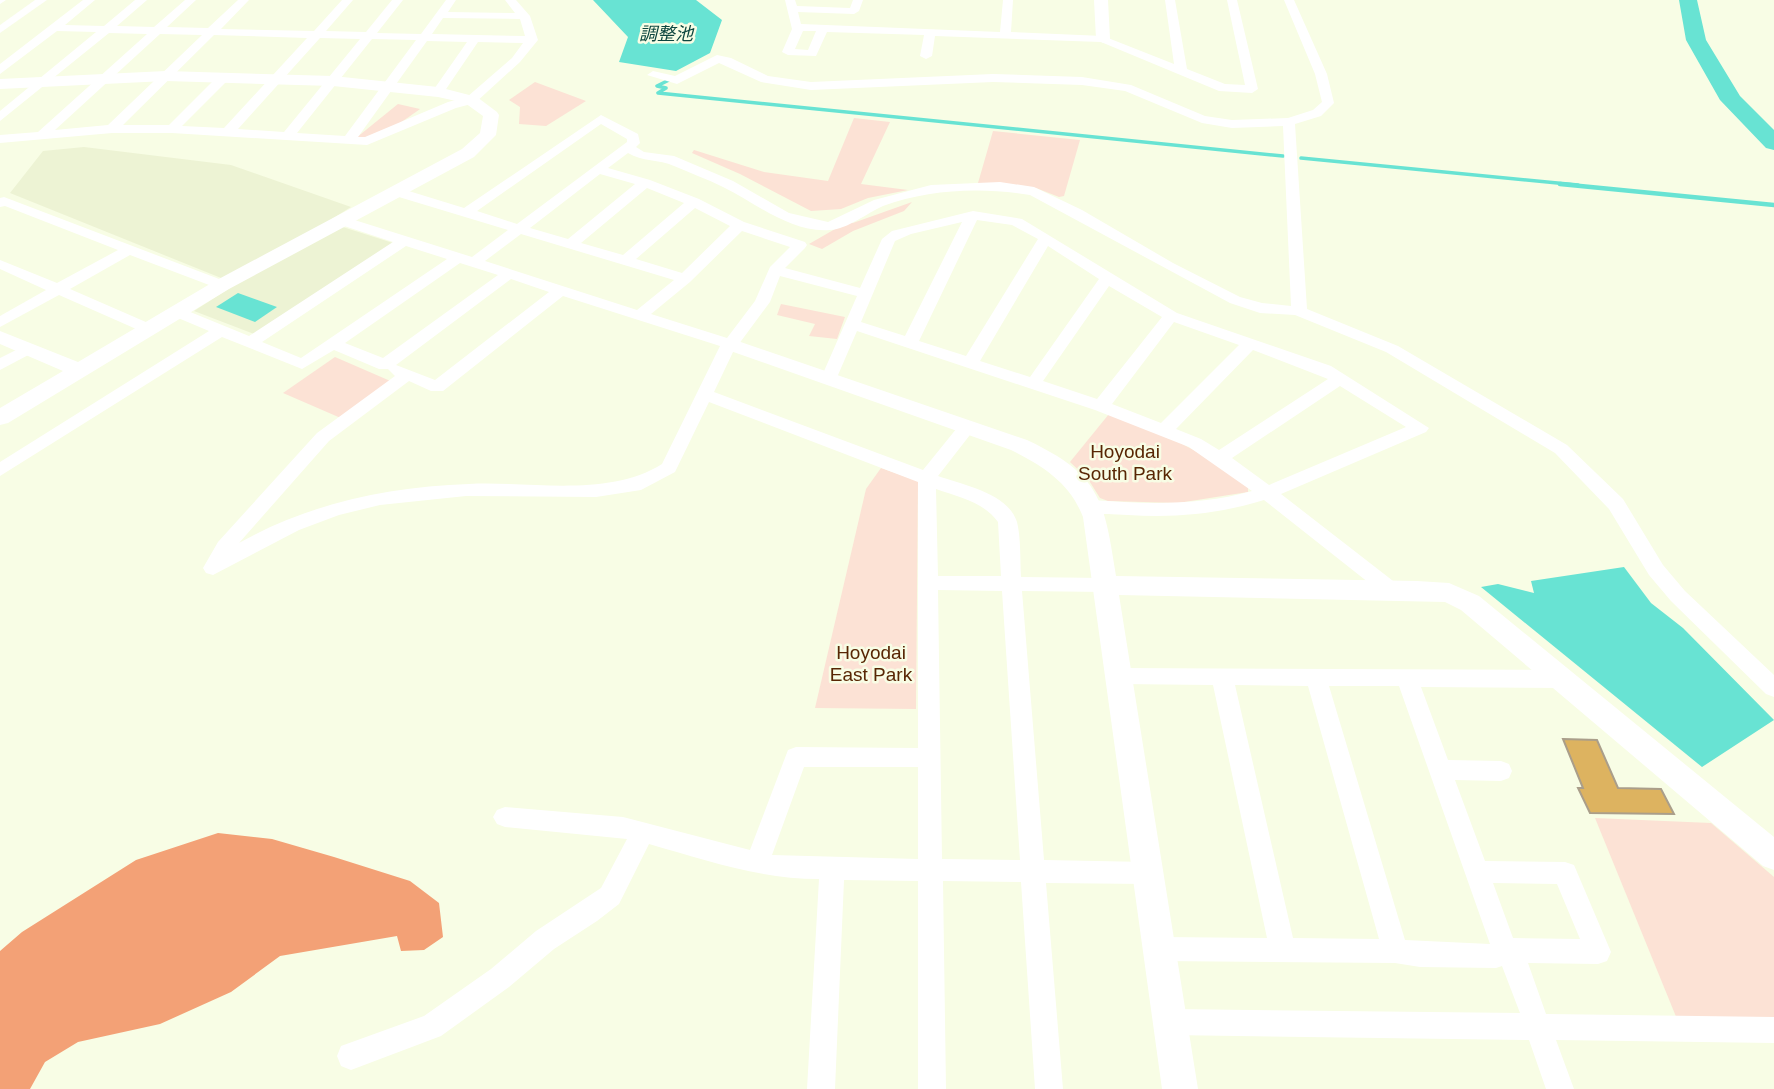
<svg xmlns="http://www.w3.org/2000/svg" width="1774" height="1089" font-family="Arial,'Noto Sans JP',sans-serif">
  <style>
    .built { fill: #edf3d4 }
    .green { fill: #fce2d5 }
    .forest { fill: #f3a176 }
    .water { fill: #68e3d3 }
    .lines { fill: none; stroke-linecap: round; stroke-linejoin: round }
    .stream-far1 { stroke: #68e3d3; stroke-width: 3.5 }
    .stream { stroke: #68e3d3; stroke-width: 4.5 }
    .river { fill: #68e3d3; fill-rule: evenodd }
    .building { fill: #ddb360; stroke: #aa9e8a; stroke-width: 2 }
    .minor { fill: #fff; fill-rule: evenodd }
    .tertiary { fill: #fff; fill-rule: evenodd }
    .labels { text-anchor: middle; stroke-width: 5; stroke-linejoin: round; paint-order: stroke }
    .far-water-label { font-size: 18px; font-style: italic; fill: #0c453e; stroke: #f8fde5 }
    .park-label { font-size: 19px; fill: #582604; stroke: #f8fde5 }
  </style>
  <rect width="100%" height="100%" fill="#f8fde5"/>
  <path class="built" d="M84 147 231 165 351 207 327 222 393 243 254 334 194 311 236 284 10 193 43 151Z"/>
  <g class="green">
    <path d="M535 82 586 101 546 126 519 124 520 107 509 100Z"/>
    <path d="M398 104 420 109C400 123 381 138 356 138Z"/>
    <path d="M854 118 890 122 861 184 908 190 868 198 841 209 811 211 740 174 692 153 694 150 764 172 828 181Z"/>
    <path d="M993 131 1080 140 1064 196 1059 197 1036 188 978 183Z"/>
    <path d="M912 202 904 211 853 231 822 249 809 244 849 221 853 223Z"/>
    <path d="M781 304 845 317 837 339 809 336 815 324 777 315Z"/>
    <path d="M335 357 395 383 343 419 283 393Z"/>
    <path d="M1109 414 1169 437 1203 455 1248 486V492L1178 503 1108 501 1100 498 1088 479 1070 462Z"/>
    <path d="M881 468 918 481 916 709 815 708 866 489Z"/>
    <path d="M1595 818 1711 823 1774 877V1021L1677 1019Z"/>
  </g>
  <path class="forest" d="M218 833 272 839 334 857 410 881 439 903 443 937 424 950 401 951 397 936 280 956 231 992 160 1024 78 1042 45 1062 30 1089H0V951L22 932 136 860Z"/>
  <g class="water">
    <path d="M593 0H696L722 20 710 53 676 71 619 62 628 37Z"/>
    <path d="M238 293 277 307 255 322 216 307Z"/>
    <path d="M1624 567 1651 603 1683 628 1774 720 1702 767 1481 587 1498 584 1534 593 1531 581Z"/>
  </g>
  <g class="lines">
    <g class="stream-far1">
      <path d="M671 79 657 86 666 88 658 93 1283 156"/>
      <path d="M1301 158 1578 185"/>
    </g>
    <path class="stream" d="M1560 184 1774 205"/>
    <path class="river" d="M1679 0H1697L1706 40 1740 96 1774 130V150L1766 148 1720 100 1686 40Z"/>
  </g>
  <path class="building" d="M1563 739 1597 740 1618 788 1661 789 1674 814 1590 813 1578 788H1583Z"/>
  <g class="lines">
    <g class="minor">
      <path d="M0 0H6L0 4Z"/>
      <path d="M35 0H47L0 33V25Z"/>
      <path d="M83 0H95L65 25 104 26 135 0H147L117 26 154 27 185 0H196L167 27 208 28 238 0H249L221 29 314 31 342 0H353L326 31 366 32 392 0H403L377 33 421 34 446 0H456L448 12 515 13 505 0H516L530 16 538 40 520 62 475 103 456 108 367 145 172 133H112L0 143V135L38 132 147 34 109 33 0 121V111L96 32 57 31 0 74V64ZM443 18 520 19 525 36 432 34ZM160 34 202 35 108 125 55 130ZM214 35 307 38 224 128 182 126 227 81V75H219L169 125H123ZM320 38 360 39 284 132 238 129ZM372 39 416 40 345 136 297 133ZM427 41 467 42 432 92 438 96 442 95 478 42 523 43 512 58 467 97 448 102 365 137H358Z"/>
      <path d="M785 0H795L797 6 850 8 853 0H863L859 11 854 14 798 12 801 24 1000 32 1003 0H1013L1011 32 1103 36 1174 64 1165 0H1175L1187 69 1225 84 1245 85 1227 0H1237L1258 89 1252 93 1219 91 1101 42 935 36 932 56 926 59 920 56 924 35 827 32 816 56 788 55 782 52 792 29ZM803 31H816L808 50 795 49Z"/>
      <path d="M1284 0H1294L1327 74 1334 103 1321 116 1295 124 1307 309 1398 346 1567 445 1623 499 1663 565 1685 591 1774 675V697L1766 694 1671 601 1649 575 1609 509 1555 453 1386 352 1295 315 1260 313 1230 303 1030 195C982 187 929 189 883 206 867 213 848 229 830 230 790 233 756 203 723 187 707 179 690 173 674 166 659 159 642 162 628 153L608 168 650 180 699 199 744 222 805 242 807 245 805 248 785 268 860 288 882 239 892 231 973 211 1022 219 1177 313 1331 366 1429 428 1426 432 1281 494 1397 584 1400 589 1397 594 1390 596 1383 594 1264 500C1218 514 1176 518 1128 515 1114 514 1098 515 1084 511L1082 506 1084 501 1091 500C1146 504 1199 506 1252 491L1189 447 1095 410 857 331 835 382H823L821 378 857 296 780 276 770 302 733 352 714 392 923 470 961 423H973L976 427 973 431 938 476C963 485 1008 493 1017 522 1021 538 1020 559 1021 577L1105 578 1112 580 1115 585 1112 590 1105 592 1022 591 1044 860 1148 862 1157 865 1160 873 1157 881 1148 884 1046 883 1063 1089H1035L1021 882 943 881 946 1089H918V881L844 880 835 1089H807L819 879C760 879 705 860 649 844L619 904 597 921 554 949 509 987 441 1036 351 1070 341 1066 337 1056 341 1046 424 1016 491 969 536 931 601 888 627 839 505 827 497 824 493 817 497 810 505 807 623 817 750 850 788 750 796 747 918 748V482L709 402 675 472 641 490 596 497 466 496 380 505 339 515 299 530 213 575 206 573 203 568 218 542 317 433 395 376 388 369H379L334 350 302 369 222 337 0 476V462L209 331 171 315 169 312 171 309H183L249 336 393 242 335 223V217H345L472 257 508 230 389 194V188H399L464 208 601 115 638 134 640 143 636 147 644 152 674 156 733 181 789 213 828 222 874 200 931 185 1000 182 1034 187 1082 210 1173 263 1240 297 1262 303 1291 306 1283 126 1232 128 1202 123 1125 91 1082 85 993 82 811 90 761 82 719 63 677 84 647 75 653 71 675 76 717 55 731 58 768 76 811 82 993 74 1082 77 1131 85 1205 116 1232 120 1288 118 1313 110 1322 102 1315 74ZM601 124 627 139V142L517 224 477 211ZM600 174 635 184 568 239 530 228ZM647 188 684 203 623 255 581 243ZM695 208 730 226 682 273 636 259ZM977 220 1012 225 1038 239 966 356 919 341ZM962 222 905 336 861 322 895 241 911 234ZM742 231 790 247 770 267 755 301 727 338 651 314 690 282ZM521 234 674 280 637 310 485 261ZM406 246 447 259 301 358 262 342ZM1048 246 1099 279 1030 377 980 361ZM460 263 498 275 383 358 345 343ZM511 279 549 292 435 380 396 365ZM1109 286 1162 317 1097 399 1043 381ZM563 296 720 346 662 464C608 498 531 481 469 484 388 487 310 503 239 543L329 441 409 381 431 391H443ZM1174 322 1239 345 1161 423 1112 404ZM1253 350 1328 379 1219 450 1201 439 1176 429ZM1340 386 1406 427 1269 485 1232 458ZM936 489C958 497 984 502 998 522L1001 576H938ZM938 590 1002 591 1020 860 942 859ZM804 767H918V859L772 855Z"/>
      <path d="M4 197 227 282 230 285 222 290 217 288 130 255 70 289 155 326 157 329 155 332H143L59 295 0 327V316L46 290 0 269V260L57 283 118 250 5 206 0 207V198Z"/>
      <path d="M28 344 34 346 36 349 34 352 0 370V358Z"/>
      <path d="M1118 668 1564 670 1572 673 1575 679 1572 685 1564 688 1421 687 1448 760 1501 761 1509 764 1512 771 1509 778 1501 781 1455 780 1485 861 1565 862 1574 865 1611 952 1607 961 1598 964 1528 963 1546 1014 1774 1017V1043L1556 1040 1574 1089H1546L1529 1040 1170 1035 1161 1031 1157 1022 1161 1013 1170 1009 1520 1013 1502 966 1496 968 1420 967 1395 963 1159 961 1150 958 1146 949 1150 940 1159 937 1267 938 1213 685 1118 684 1110 682 1107 676 1110 670ZM1235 685 1308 686 1379 939 1293 938ZM1329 686H1399L1490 944 1405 940ZM1493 883 1557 884 1580 939 1513 938Z"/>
    </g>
    <g class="tertiary">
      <path d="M1094 0H1108L1110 39 1108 42 1103 43 1096 39Z"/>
      <path d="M166 71 333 76 438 87 477 97 497 112 499 115 496 135 474 157 229 289 8 423 0 425V408L63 371 0 344V331L78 362 215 281 462 149 480 133 483 116 465 103 438 97 333 86 166 81 0 89V79Z"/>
      <path d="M729 338 1027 440C1101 475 1104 500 1116 576L1417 581 1449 583 1479 596 1774 837V870L1763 866 1461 610 1445 602 1119 595 1198 1089H1162L1083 517C1070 483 1043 466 1011 450L722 348 719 344 722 340Z"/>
    </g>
  </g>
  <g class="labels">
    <g class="far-water-label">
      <text x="666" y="40">調整池</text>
    </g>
    <g class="park-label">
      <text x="1125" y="458">Hoyodai<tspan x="1125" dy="22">South Park</tspan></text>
      <text x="871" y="659">Hoyodai<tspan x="871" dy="22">East Park</tspan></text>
    </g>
  </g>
</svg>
